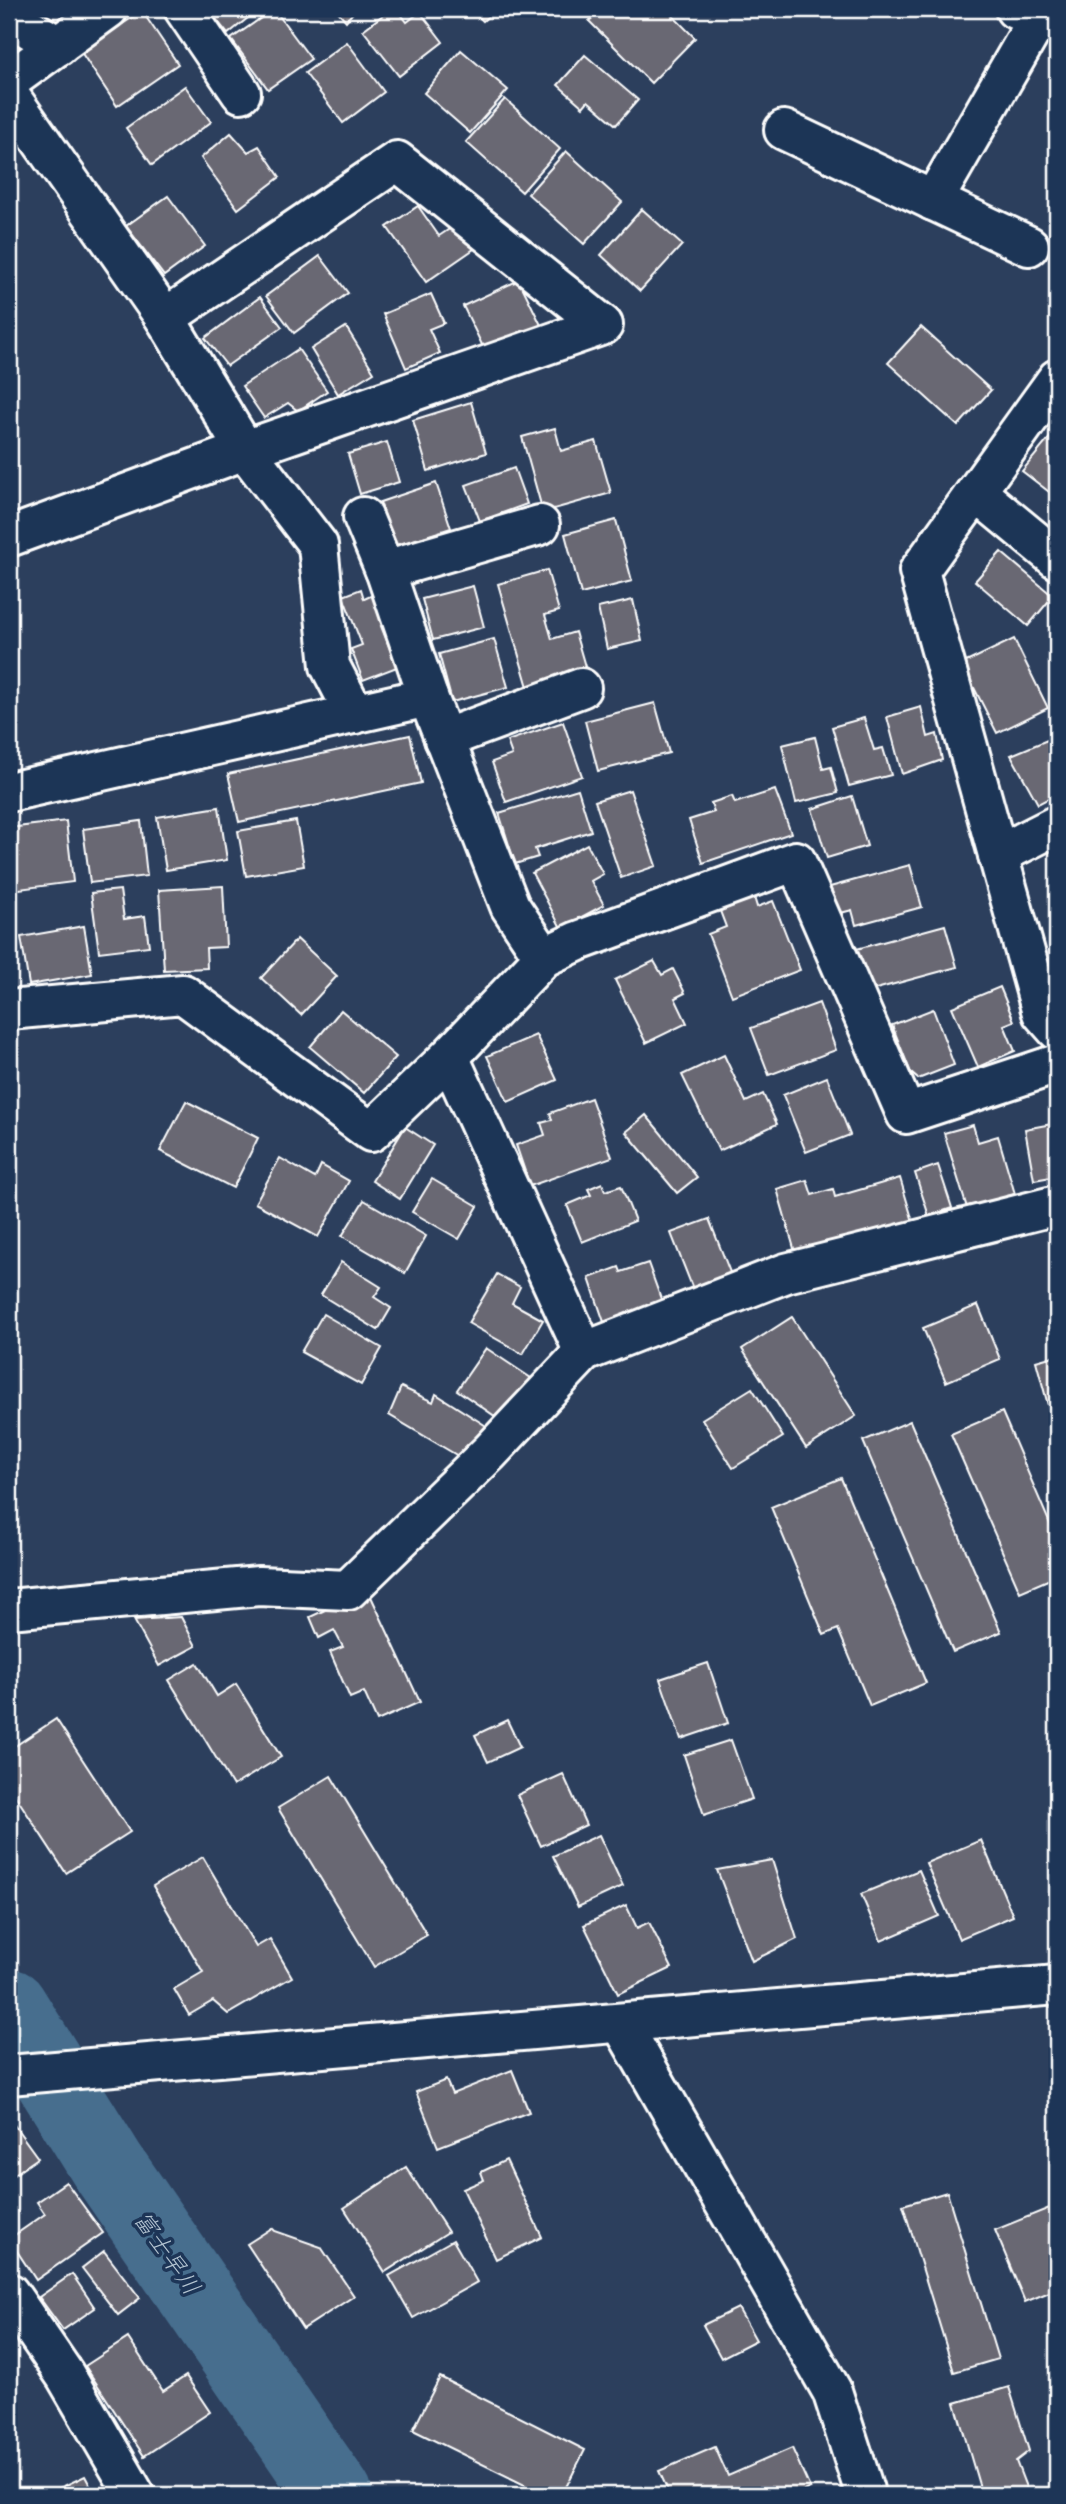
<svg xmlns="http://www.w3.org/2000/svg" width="1066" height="2504" font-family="Sriracha,'Klee One',sans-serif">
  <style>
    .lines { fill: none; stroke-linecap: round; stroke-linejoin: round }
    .river { stroke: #466e8e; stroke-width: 77 }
    .building { fill: #696773; stroke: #fff; stroke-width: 2 }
    .minor-casing { stroke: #fff; stroke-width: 44 }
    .tertiary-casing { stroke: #fff; stroke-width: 44 }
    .minor { stroke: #1d3557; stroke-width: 38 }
    .tertiary { stroke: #1d3557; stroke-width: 38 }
    .labels { text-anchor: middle; stroke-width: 7; stroke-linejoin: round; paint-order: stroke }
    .water-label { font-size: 24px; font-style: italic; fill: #b5c5d2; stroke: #1d3557 }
  </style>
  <rect width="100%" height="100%" fill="#2c3f5d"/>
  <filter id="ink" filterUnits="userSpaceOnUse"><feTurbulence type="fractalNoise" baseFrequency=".0143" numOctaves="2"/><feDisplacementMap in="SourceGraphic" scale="14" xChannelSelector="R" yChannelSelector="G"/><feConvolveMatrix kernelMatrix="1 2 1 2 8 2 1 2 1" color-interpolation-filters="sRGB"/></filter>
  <g filter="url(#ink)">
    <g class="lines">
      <path class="river" d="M9 2007 107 2165 334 2495"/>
    </g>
    <g class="building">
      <path d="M208 9H259L228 34Z"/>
      <path d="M274 9 311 59 268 89 231 39Z"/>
      <path d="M336 9H356L346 21Z"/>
      <path d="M391 9H397L407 22 420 12 443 42 399 76 363 30Z"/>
      <path d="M471 9H496L483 21Z"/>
      <path d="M601 9H666L695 38 651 83 589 21Z"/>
      <path d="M142 11 178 64 117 106 81 52Z"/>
      <path d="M347 42 384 92 343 123 305 73Z"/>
      <path d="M461 50 508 90 470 133 424 93Z"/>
      <path d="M585 55 638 100 616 125 588 101 583 107 558 85Z"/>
      <path d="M185 86 211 122 152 165 126 128Z"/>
      <path d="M505 99 560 149 522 192 466 142Z"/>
      <path d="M231 133 248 152 259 146 280 177 238 209 201 158Z"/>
      <path d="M566 151 622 202 584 244 528 194Z"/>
      <path d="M168 196 205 246 164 276 126 226Z"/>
      <path d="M418 206 439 236 457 224 474 249 426 282 387 227Z"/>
      <path d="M642 209 682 245 640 291 601 255Z"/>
      <path d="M320 256 348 293 294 333 266 296Z"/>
      <path d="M519 280 541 325 485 351 463 306Z"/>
      <path d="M431 294 444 323 429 329 440 353 406 368 383 314Z"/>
      <path d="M260 297 282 327 227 366 205 338Z"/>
      <path d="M346 327 374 372 338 394 311 349Z"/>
      <path d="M921 327 991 390 958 426 888 363Z"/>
      <path d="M298 349 327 391 298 411 288 403 264 418 242 386Z"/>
      <path d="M471 402 486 453 428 471 413 420Z"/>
      <path d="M555 428 561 451 596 441 611 493 543 512 522 437Z"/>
      <path d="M1057 429V498L1022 471Z"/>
      <path d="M387 442 399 482 360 494 348 454Z"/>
      <path d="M514 468 527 504 480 521 466 485Z"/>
      <path d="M436 483 451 528 395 546 380 502Z"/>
      <path d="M616 520 632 581 581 594 565 534Z"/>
      <path d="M1001 552 1053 596 1028 626 975 581Z"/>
      <path d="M547 570 559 611 545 615 552 639 575 632 586 670 528 687 498 584Z"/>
      <path d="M473 586 484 627 433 640 422 599Z"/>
      <path d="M361 589 364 599 375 594 387 624 381 626 397 667 363 680 351 649 362 645 343 596Z"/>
      <path d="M633 600 642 641 607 649 598 608Z"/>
      <path d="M494 639 508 687 452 702 439 654Z"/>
      <path d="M1014 639 1048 708 997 733 962 664Z"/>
      <path d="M655 703 669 753 598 771 585 721Z"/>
      <path d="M921 707 928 737 937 734 942 760 902 774 887 717Z"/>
      <path d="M864 718 874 750 883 748 891 775 849 786 832 727Z"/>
      <path d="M563 722 582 776 506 802 492 762 512 755 507 741Z"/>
      <path d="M410 735 421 783 239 822 228 774Z"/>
      <path d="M1057 736V794L1038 804 1011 755Z"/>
      <path d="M815 737 823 769 831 767 838 793 796 803 782 745Z"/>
      <path d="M578 789 591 831 535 849 538 857 515 864 499 813Z"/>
      <path d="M630 790 656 866 621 878 595 801Z"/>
      <path d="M775 790 791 833 703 863 689 820 714 812 711 803 732 796 735 803Z"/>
      <path d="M852 796 867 846 827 858 812 809Z"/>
      <path d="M219 807 227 860 166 870 157 817Z"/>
      <path d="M66 821 73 882 12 890 9 865V828Z"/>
      <path d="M141 821 147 876 90 883 83 829Z"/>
      <path d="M296 821 304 866 246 876 238 831Z"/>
      <path d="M587 844 603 874 591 881 604 905 561 928 532 873Z"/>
      <path d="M910 865 922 907 856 925 852 910 837 914 830 887Z"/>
      <path d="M223 886 226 947 206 948 207 968 164 970 159 890Z"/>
      <path d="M120 890 124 919 145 916 149 946 99 952 91 893Z"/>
      <path d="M754 897 757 907 773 901 800 970 732 996 708 934 726 927 720 911Z"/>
      <path d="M945 925 957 967 865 992 853 950Z"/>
      <path d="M84 926 92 974 29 985 21 937Z"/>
      <path d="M297 939 337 976 301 1015 261 978Z"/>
      <path d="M654 961 662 975 673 969 685 993 675 998 687 1023 646 1043 615 980Z"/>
      <path d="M1000 987 1014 1021 1004 1025 1015 1051 978 1067 952 1007Z"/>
      <path d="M819 1003 836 1050 769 1075 751 1028Z"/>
      <path d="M933 1009 954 1065 918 1079 911 1073 892 1025Z"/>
      <path d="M341 1010 396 1057 364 1093 310 1047Z"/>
      <path d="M536 1035 557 1080 508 1102 487 1056Z"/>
      <path d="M724 1055 746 1102 763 1094 777 1124 719 1151 682 1075Z"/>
      <path d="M827 1077 850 1135 806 1152 783 1095Z"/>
      <path d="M591 1098 612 1157 530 1186 516 1145 545 1135 541 1123 552 1120 550 1113Z"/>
      <path d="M186 1101 258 1138 233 1188 160 1151Z"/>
      <path d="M646 1115 697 1177 677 1193 626 1132Z"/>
      <path d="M1057 1123V1176L1034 1180 1025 1129Z"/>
      <path d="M973 1125 978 1142 998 1136 1015 1194 967 1208 944 1133Z"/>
      <path d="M405 1127 433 1145 400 1199 372 1181Z"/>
      <path d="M280 1158 315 1178 321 1165 349 1181 318 1237 255 1203Z"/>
      <path d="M938 1165 952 1208 929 1216 915 1173Z"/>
      <path d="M900 1178 914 1225 797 1259 777 1189 807 1180 812 1195 833 1189 835 1197Z"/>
      <path d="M432 1179 478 1206 459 1239 412 1212Z"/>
      <path d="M602 1183 605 1191 621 1186 635 1221 582 1242 567 1205 591 1195 588 1189Z"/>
      <path d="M364 1200 426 1236 405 1273 342 1236Z"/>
      <path d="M709 1219 731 1275 693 1289 671 1233Z"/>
      <path d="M341 1262 381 1287 374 1297 391 1308 378 1330 321 1295Z"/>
      <path d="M648 1263 662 1302 604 1322 589 1278 619 1267 621 1272Z"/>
      <path d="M497 1274 520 1287 512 1303 543 1320 523 1354 468 1323Z"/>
      <path d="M978 1305 1000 1359 946 1382 923 1328Z"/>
      <path d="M323 1314 382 1348 361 1385 301 1352Z"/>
      <path d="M792 1317 856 1416 806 1448 742 1349Z"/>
      <path d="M486 1348 531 1378 502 1421 457 1390Z"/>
      <path d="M1057 1355V1415L1051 1416 1036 1361Z"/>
      <path d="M401 1387 433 1402 436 1394 491 1429 470 1463 389 1415Z"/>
      <path d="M752 1388 783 1437 733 1468 702 1419Z"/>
      <path d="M1002 1412 1057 1540V1576L1020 1592 951 1434Z"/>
      <path d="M910 1421 1001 1632 953 1652 863 1441Z"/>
      <path d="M841 1478 926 1683 870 1706 838 1629 824 1635 771 1507Z"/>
      <path d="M368 1590 420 1702 377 1721 364 1692 350 1698 330 1652 343 1647 334 1630 319 1638 310 1617Z"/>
      <path d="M181 1617 196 1646 159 1666 134 1620Z"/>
      <path d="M197 1663 217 1696 236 1684 281 1757 233 1786 169 1680Z"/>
      <path d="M708 1663 728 1723 681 1739 660 1679Z"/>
      <path d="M56 1719 130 1832 66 1873 9 1786V1750Z"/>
      <path d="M507 1720 520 1747 488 1762 475 1735Z"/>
      <path d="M731 1740 752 1799 704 1815 684 1755Z"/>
      <path d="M563 1774 586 1825 541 1846 517 1795Z"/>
      <path d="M331 1776 427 1935 374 1967 278 1808Z"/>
      <path d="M599 1835 623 1886 578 1907 553 1856Z"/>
      <path d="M981 1840 1013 1916 959 1939 926 1863Z"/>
      <path d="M203 1857 256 1947 270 1939 292 1977 228 2014 213 2001 189 2015 174 1989 203 1972 153 1886Z"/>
      <path d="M772 1860 797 1939 752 1961 717 1870Z"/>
      <path d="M919 1870 939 1916 881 1941 861 1894Z"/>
      <path d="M626 1905 637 1928 649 1922 672 1968 618 1994 584 1925Z"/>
      <path d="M512 2070 529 2112 438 2147 416 2092 446 2080 452 2094Z"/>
      <path d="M9 2118 38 2158 9 2178Z"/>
      <path d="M506 2160 542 2237 496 2259 463 2189 484 2180 481 2172Z"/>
      <path d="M406 2167 448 2232 385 2272 344 2208Z"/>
      <path d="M66 2182 103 2233 36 2280 9 2239 45 2214 37 2202Z"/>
      <path d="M947 2192 998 2359 954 2372 903 2205Z"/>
      <path d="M1057 2205V2289L1025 2302 995 2230Z"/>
      <path d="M272 2228 275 2231 321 2247 354 2296 303 2329 247 2244Z"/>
      <path d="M453 2240 477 2282 413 2318 389 2276Z"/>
      <path d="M104 2251 140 2298 118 2315 82 2268Z"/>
      <path d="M72 2274 95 2308 63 2330 39 2297Z"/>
      <path d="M738 2308 756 2340 721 2358 703 2325Z"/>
      <path d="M128 2338 163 2391 186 2376 210 2412 144 2456 85 2366Z"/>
      <path d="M440 2377 585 2450 562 2495H545L413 2430Z"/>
      <path d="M1009 2387 1029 2451 1016 2461 1029 2495H982L955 2403Z"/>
      <path d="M715 2447 728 2476 792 2448 810 2488 795 2495H735L733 2490 721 2495H670L659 2471Z"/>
      <path d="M85 2476 95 2495H45Z"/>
    </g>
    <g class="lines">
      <defs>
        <g id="minor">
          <path d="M184 9 241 93"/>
          <path d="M9 16 58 46"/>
          <path d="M9 81 108 9"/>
          <path d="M9 95 165 318 245 450 318 545 330 666 355 714"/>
          <path d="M784 130 1029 246"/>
          <path d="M933 201 1038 19 1015 9"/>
          <path d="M1057 379 919 571 1042 1013 1057 1030"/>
          <path d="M976 492 1057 559"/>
          <path d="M363 517 386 573 428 697 510 906 544 957"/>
          <path d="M9 537 245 450 603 325 397 161 165 318"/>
          <path d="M385 570 540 525"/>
          <path d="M444 739 581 688"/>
          <path d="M9 792 428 697"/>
          <path d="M998 855 1057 825"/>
          <path d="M9 1010 183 994 371 1132 449 1057 544 957 578 941 796 861 906 1114 1057 1064"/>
          <path d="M449 1057 584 1352"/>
          <path d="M9 1609 259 1586 348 1590 490 1452 584 1352 786 1273 1057 1205"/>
          <path d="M621 2023 832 2391 864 2490"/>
          <path d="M9 2293 65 2375 135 2495"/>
        </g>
        <path id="tertiary" d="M9 2075 1057 1985"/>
      </defs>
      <use href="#minor" class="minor-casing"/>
      <use href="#tertiary" class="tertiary-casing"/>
      <use href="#minor" class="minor"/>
      <use href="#tertiary" class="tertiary"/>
    </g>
  </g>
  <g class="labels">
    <g class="water-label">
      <text transform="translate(167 2253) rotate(55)" y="8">富士早川</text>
    </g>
  </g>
  <rect width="1066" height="2504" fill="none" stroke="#1d3557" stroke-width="35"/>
  <rect x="18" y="18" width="1031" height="2469" fill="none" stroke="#fff" stroke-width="2.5" filter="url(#ink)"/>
</svg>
